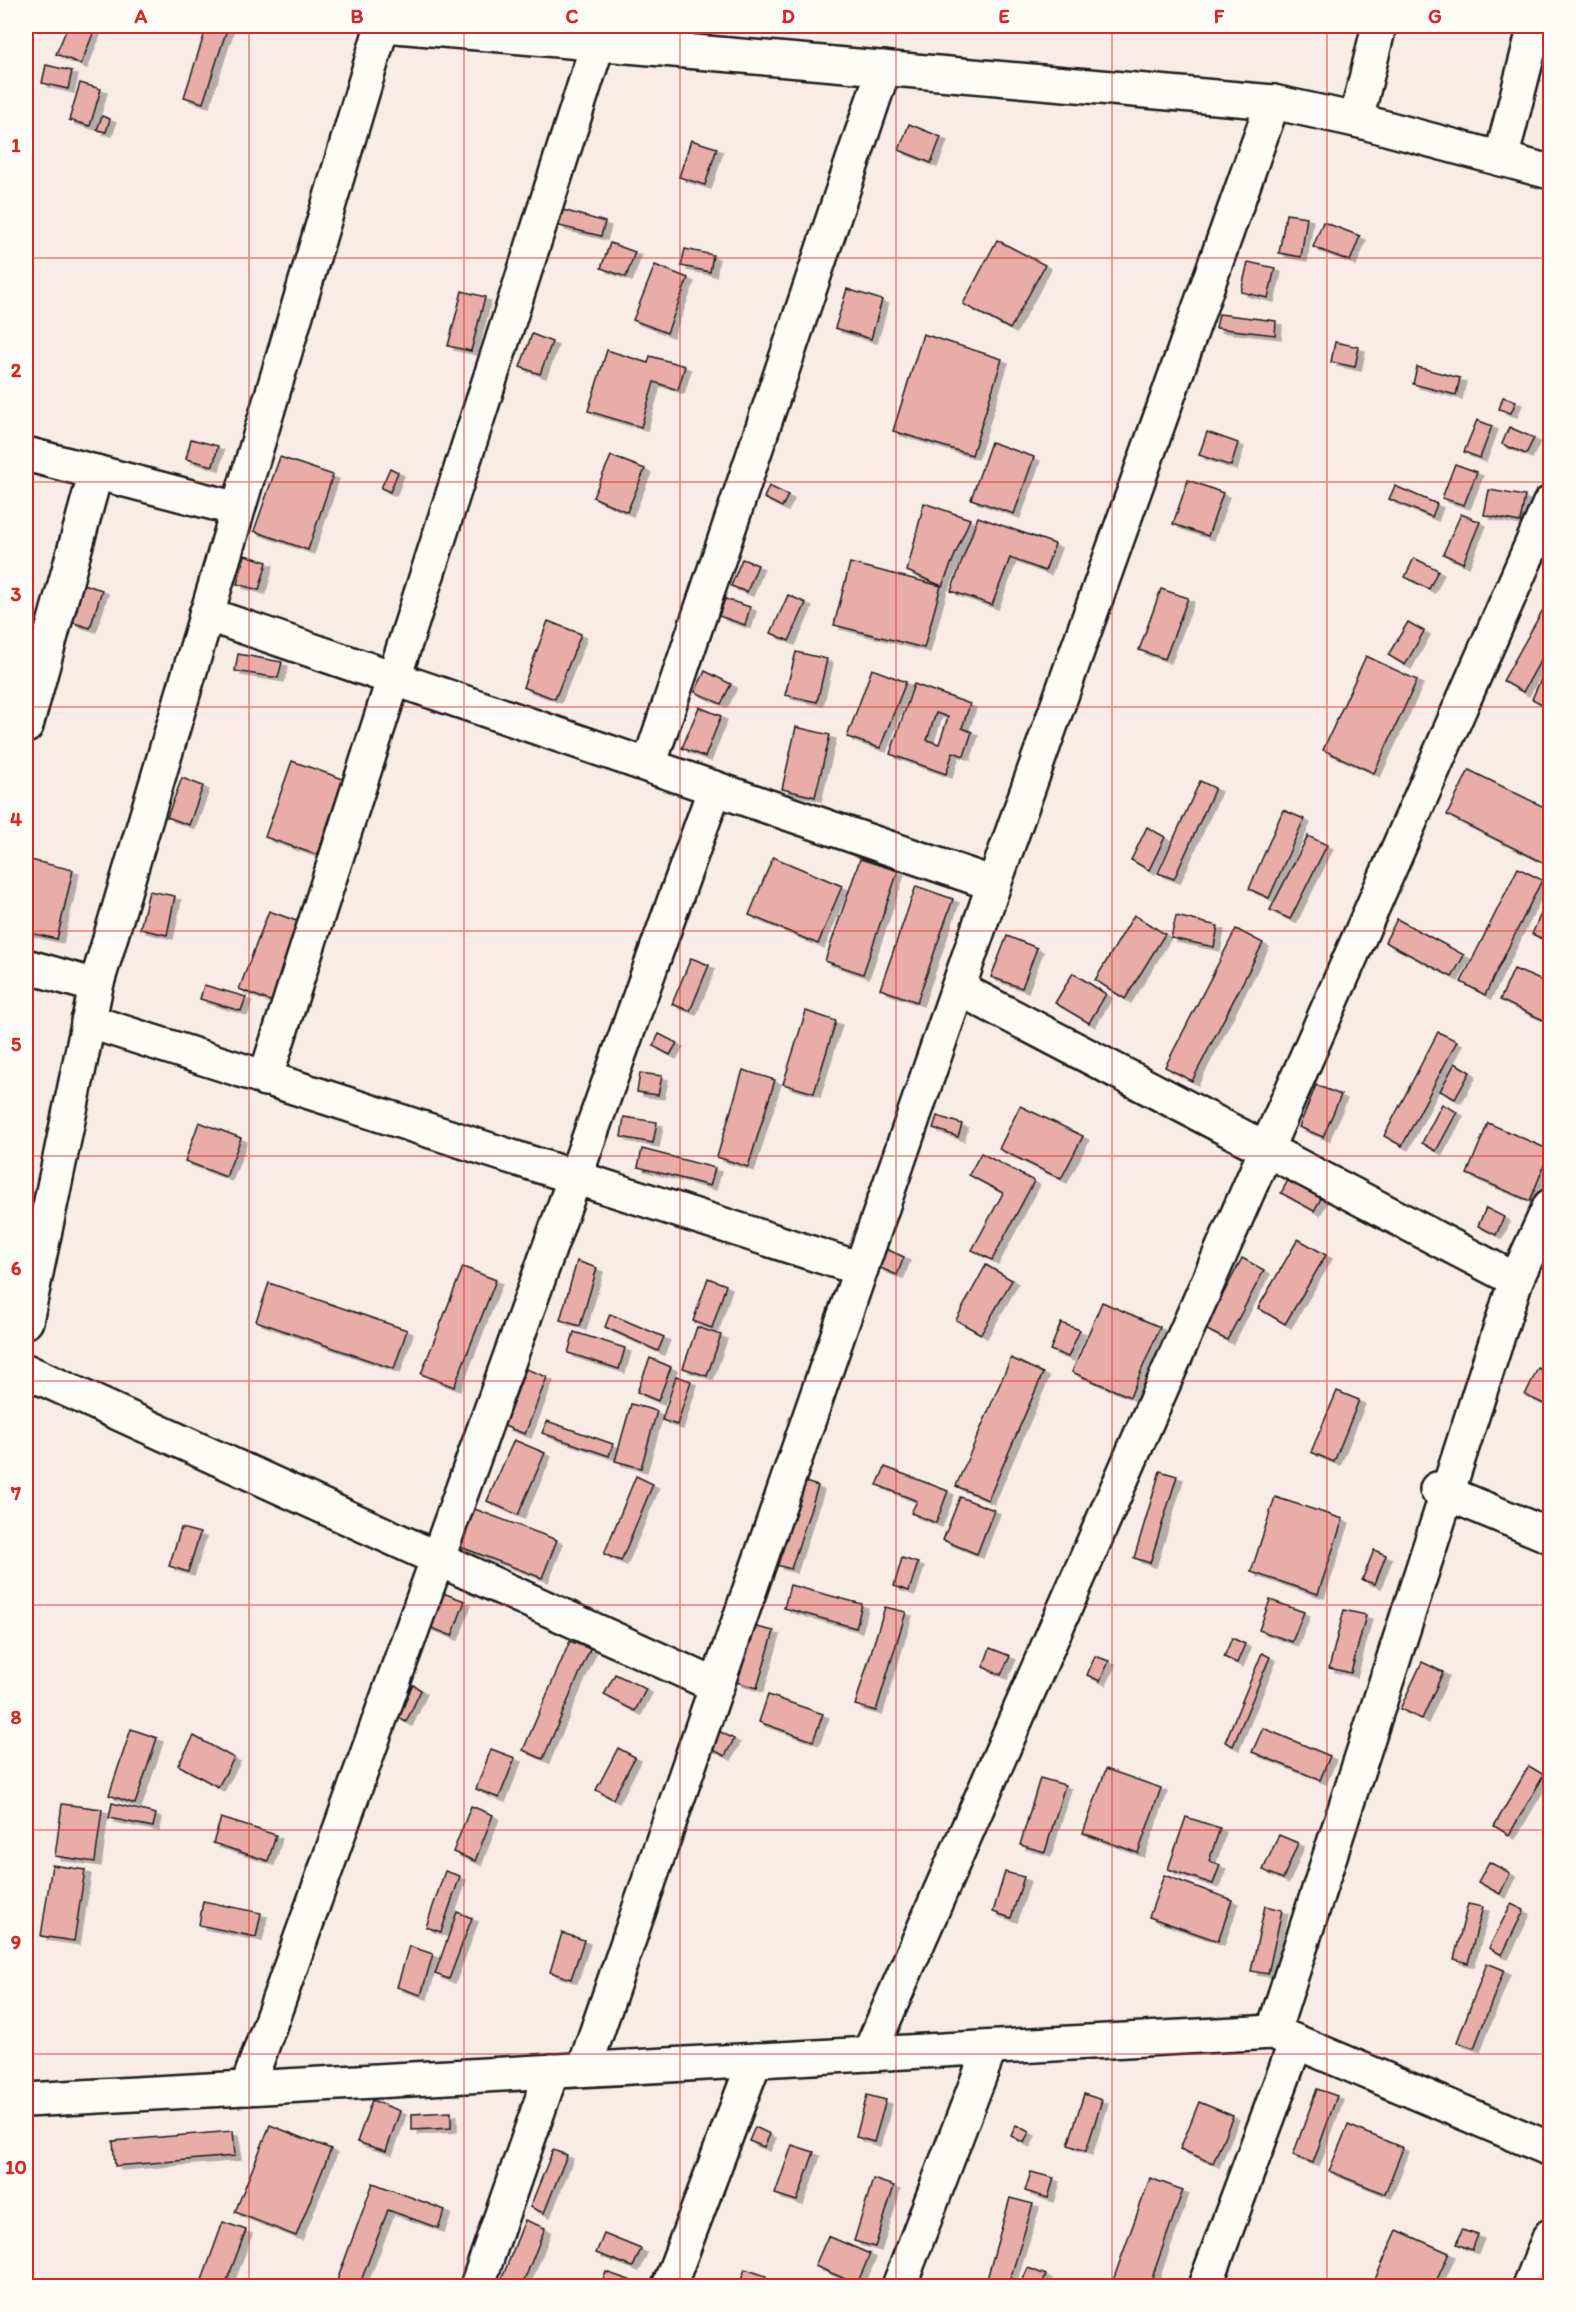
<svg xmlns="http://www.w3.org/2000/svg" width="1576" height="2312" font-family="Itim,sans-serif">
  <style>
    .building { fill: #e8ada9; stroke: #1c1c1c; stroke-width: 1.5; fill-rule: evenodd; filter: url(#shadow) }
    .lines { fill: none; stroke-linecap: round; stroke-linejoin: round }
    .minor-casing { stroke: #1c1c1c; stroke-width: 38 }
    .minor { stroke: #fdfcf7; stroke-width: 33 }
    .grid { fill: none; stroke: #d62828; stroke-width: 1.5; stroke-opacity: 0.55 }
    .neatline { fill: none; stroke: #d62828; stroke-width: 2 }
    .grid-label { font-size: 20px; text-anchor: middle; font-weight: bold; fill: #d62828 }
  </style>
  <defs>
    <filter id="shadow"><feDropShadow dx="6" dy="4" stdDeviation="0" flood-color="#0004"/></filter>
  </defs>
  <rect width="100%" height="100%" fill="#f9ece7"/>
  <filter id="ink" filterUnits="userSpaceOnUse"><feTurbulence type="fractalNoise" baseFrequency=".0167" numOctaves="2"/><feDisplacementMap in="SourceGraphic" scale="12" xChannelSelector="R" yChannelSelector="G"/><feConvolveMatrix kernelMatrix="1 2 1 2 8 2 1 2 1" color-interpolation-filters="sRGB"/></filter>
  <g filter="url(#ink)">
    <g class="building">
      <path d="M68 26H96L81 64 56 54Z"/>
      <path d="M207 26H228L203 103 184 97Z"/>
      <path d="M46 65 72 71 68 89 42 83Z"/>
      <path d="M80 83 101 89 90 126 69 120Z"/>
      <path d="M102 116 110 119 106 132 97 130Z"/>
      <path d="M909 124 941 137 931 163 899 150Z"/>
      <path d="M691 140 717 148 705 185 679 177Z"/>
      <path d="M563 210 605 222 601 236 559 226Z"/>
      <path d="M1286 214 1307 217 1301 257 1279 253Z"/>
      <path d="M1323 222 1360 236 1350 261 1313 247Z"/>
      <path d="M997 240 1045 265 1010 329 963 304Z"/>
      <path d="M610 243 635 252 626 277 601 268Z"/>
      <path d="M685 249 713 255 710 272 681 266Z"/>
      <path d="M1248 262 1275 268 1268 298 1241 292Z"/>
      <path d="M655 265 688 278 667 333 633 320Z"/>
      <path d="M847 289 882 300 871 339 835 328Z"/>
      <path d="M462 291 485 297 471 351 448 346Z"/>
      <path d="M1219 314 1276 321 1275 335 1216 328Z"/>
      <path d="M532 334 552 342 540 374 520 367Z"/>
      <path d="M923 334 1002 359 972 455 893 431Z"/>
      <path d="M1335 342 1359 347 1355 367 1331 362Z"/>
      <path d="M607 350 648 363 650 356 685 366 678 390 654 382 641 427 588 411Z"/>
      <path d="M1417 367 1460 378 1456 395 1413 384Z"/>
      <path d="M1503 397 1516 401 1511 413 1499 409Z"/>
      <path d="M1477 420 1492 426 1480 458 1464 452Z"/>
      <path d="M1509 427 1534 438 1526 454 1502 444Z"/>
      <path d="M1207 432 1238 443 1231 466 1199 455Z"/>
      <path d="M191 439 218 446 213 466 186 459Z"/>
      <path d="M991 442 1034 457 1014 514 971 499Z"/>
      <path d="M611 456 645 469 627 512 593 497Z"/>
      <path d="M280 457 333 475 308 550 254 531Z"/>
      <path d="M1455 464 1477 472 1464 505 1442 498Z"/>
      <path d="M390 468 398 472 390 492 381 488Z"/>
      <path d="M1188 480 1223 493 1208 536 1173 524Z"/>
      <path d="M769 486 788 495 782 507 764 498Z"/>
      <path d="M1395 486 1437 504 1432 517 1389 499Z"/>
      <path d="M1489 490 1525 496 1520 522 1484 515Z"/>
      <path d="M924 503 970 519 942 586 907 571Z"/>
      <path d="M1461 514 1480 522 1463 563 1443 554Z"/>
      <path d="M978 517 1055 544 1045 571 1010 558 992 605 951 591Z"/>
      <path d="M245 555 267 562 259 590 237 584Z"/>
      <path d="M1414 558 1438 570 1429 589 1405 577Z"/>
      <path d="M742 559 758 565 747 592 731 586Z"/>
      <path d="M850 563 941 586 924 648 834 625Z"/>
      <path d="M83 584 102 590 90 628 71 622Z"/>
      <path d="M1161 589 1188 598 1165 659 1139 650Z"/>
      <path d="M788 595 806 603 789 641 771 633Z"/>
      <path d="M725 599 750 607 745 625 719 616Z"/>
      <path d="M1545 606 1550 609V643L1523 692 1503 681Z"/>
      <path d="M548 621 581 634 555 699 523 687Z"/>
      <path d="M1408 622 1424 631 1405 665 1388 655Z"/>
      <path d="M796 652 827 659 817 702 785 695Z"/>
      <path d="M238 654 282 662 278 678 235 671Z"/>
      <path d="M1366 656 1417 680 1374 773 1323 750Z"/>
      <path d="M1550 659V708L1532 699Z"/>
      <path d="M872 669 906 682 880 748 847 737Z"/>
      <path d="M705 671 731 684 721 704 695 692Z"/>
      <path d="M914 684 970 704 962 728 972 732 964 756 953 752 946 774 890 754ZM936 713 948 717 939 744 927 740Z"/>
      <path d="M699 707 721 716 705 757 682 748Z"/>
      <path d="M796 727 830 735 815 797 782 789Z"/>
      <path d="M292 761 343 779 317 855 265 837Z"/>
      <path d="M1469 770 1550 810V866L1447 815Z"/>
      <path d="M182 778 203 786 189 825 167 817Z"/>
      <path d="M1200 781 1215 788 1174 879 1158 873Z"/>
      <path d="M1283 810 1304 819 1269 898 1249 889Z"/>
      <path d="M1147 827 1165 837 1149 870 1131 860Z"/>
      <path d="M1308 836 1327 845 1290 919 1270 910Z"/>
      <path d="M773 857 842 886 818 944 749 915Z"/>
      <path d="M26 859 73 870 57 939 26 932Z"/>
      <path d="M860 859 898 871 863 974 825 961Z"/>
      <path d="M1518 868 1542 880 1485 995 1461 982Z"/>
      <path d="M916 886 953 899 917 1002 880 989Z"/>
      <path d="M149 891 175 896 167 935 140 929Z"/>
      <path d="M1548 898 1550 899V942L1532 934Z"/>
      <path d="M269 911 305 924 275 1003 239 989Z"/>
      <path d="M1134 915 1165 934 1125 999 1095 980Z"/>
      <path d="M1176 916 1218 926 1214 947 1171 938Z"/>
      <path d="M1397 919 1464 955 1452 977 1385 942Z"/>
      <path d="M1236 929 1263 943 1192 1081 1165 1067Z"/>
      <path d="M1007 936 1037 948 1022 988 991 977Z"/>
      <path d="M691 958 709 965 690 1011 672 1004Z"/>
      <path d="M1514 969 1550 984V1023L1500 1000Z"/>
      <path d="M1073 973 1106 994 1089 1023 1055 1003Z"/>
      <path d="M204 985 246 997 241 1011 200 999Z"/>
      <path d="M806 1011 836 1021 814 1093 783 1084Z"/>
      <path d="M1438 1032 1457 1041 1402 1146 1384 1136Z"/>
      <path d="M659 1034 677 1043 670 1055 653 1046Z"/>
      <path d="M1455 1063 1470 1072 1455 1099 1440 1091Z"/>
      <path d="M743 1070 775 1080 748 1167 717 1157Z"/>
      <path d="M640 1073 662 1076 658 1095 637 1092Z"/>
      <path d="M1316 1085 1341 1095 1323 1137 1299 1127Z"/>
      <path d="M1442 1104 1457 1112 1436 1151 1422 1143Z"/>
      <path d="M1020 1106 1083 1136 1061 1179 999 1149Z"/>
      <path d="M937 1116 962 1124 958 1137 933 1128Z"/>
      <path d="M624 1117 657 1122 653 1143 621 1137Z"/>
      <path d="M199 1122 241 1138 226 1177 185 1161Z"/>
      <path d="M1488 1123 1550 1150 1530 1201 1467 1174Z"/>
      <path d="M642 1149 715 1168 710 1186 638 1167Z"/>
      <path d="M981 1153 1034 1181 992 1260 972 1250 1003 1193 969 1175Z"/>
      <path d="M1292 1173 1325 1191 1314 1211 1281 1193Z"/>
      <path d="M1486 1208 1504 1217 1496 1235 1478 1226Z"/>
      <path d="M1298 1239 1326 1255 1285 1324 1258 1308Z"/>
      <path d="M886 1249 904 1257 897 1275 878 1267Z"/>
      <path d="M1242 1258 1264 1270 1227 1340 1205 1329Z"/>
      <path d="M577 1261 597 1268 580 1326 560 1320Z"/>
      <path d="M986 1265 1012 1280 981 1334 956 1320Z"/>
      <path d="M463 1267 496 1280 454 1387 421 1374Z"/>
      <path d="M708 1278 726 1285 712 1328 693 1321Z"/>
      <path d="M269 1283 407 1330 394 1369 256 1321Z"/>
      <path d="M1102 1302 1160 1327 1130 1397 1072 1372Z"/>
      <path d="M610 1314 664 1337 658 1351 605 1327Z"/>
      <path d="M1061 1323 1080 1330 1068 1357 1050 1350Z"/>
      <path d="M697 1327 721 1335 707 1376 683 1368Z"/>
      <path d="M574 1332 625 1348 619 1369 568 1353Z"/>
      <path d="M650 1358 671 1367 658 1401 637 1392Z"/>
      <path d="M1011 1358 1043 1373 988 1500 956 1486Z"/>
      <path d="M1538 1368 1550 1374V1407L1525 1395Z"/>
      <path d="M526 1369 547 1377 525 1434 504 1426Z"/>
      <path d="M676 1376 691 1381 677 1425 662 1420Z"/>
      <path d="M1337 1391 1359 1400 1334 1462 1311 1452Z"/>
      <path d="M631 1404 657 1411 641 1468 615 1461Z"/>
      <path d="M547 1421 613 1444 609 1456 542 1433Z"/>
      <path d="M514 1440 545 1453 518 1515 487 1501Z"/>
      <path d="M885 1467 948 1491 936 1523 911 1513 917 1501 877 1485Z"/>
      <path d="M1160 1471 1177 1476 1150 1563 1134 1558Z"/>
      <path d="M636 1476 653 1484 621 1561 604 1554Z"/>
      <path d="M802 1481 818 1486 791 1569 776 1565Z"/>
      <path d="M960 1497 994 1510 977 1554 943 1540Z"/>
      <path d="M1275 1497 1343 1519 1318 1594 1251 1572Z"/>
      <path d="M472 1508 557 1540 542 1578 458 1546Z"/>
      <path d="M181 1528 200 1533 188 1572 169 1566Z"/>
      <path d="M1374 1550 1386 1555 1375 1584 1362 1580Z"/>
      <path d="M902 1558 918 1563 909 1591 894 1586Z"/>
      <path d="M790 1585 862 1604 856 1628 784 1608Z"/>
      <path d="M440 1592 465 1601 452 1636 427 1626Z"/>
      <path d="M1270 1600 1304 1612 1292 1642 1259 1630Z"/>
      <path d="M885 1607 906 1612 876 1711 855 1705Z"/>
      <path d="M1344 1610 1366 1615 1351 1673 1329 1668Z"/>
      <path d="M752 1626 774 1631 757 1688 736 1682Z"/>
      <path d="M1232 1638 1245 1644 1237 1663 1224 1657Z"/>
      <path d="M570 1641 590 1649 543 1759 523 1750Z"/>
      <path d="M990 1648 1010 1656 1001 1675 983 1667Z"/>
      <path d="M1262 1653 1270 1657 1233 1746 1225 1742Z"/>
      <path d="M1095 1656 1109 1661 1100 1681 1087 1675Z"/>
      <path d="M1422 1662 1443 1672 1422 1719 1400 1709Z"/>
      <path d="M615 1674 646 1689 635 1711 604 1695Z"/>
      <path d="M413 1685 421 1690 406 1722 397 1717Z"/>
      <path d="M768 1695 823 1714 813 1741 759 1722Z"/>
      <path d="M1263 1728 1330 1756 1320 1780 1252 1752Z"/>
      <path d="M131 1729 157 1738 135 1804 109 1795Z"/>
      <path d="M717 1730 734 1739 725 1756 707 1747Z"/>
      <path d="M194 1736 234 1758 218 1787 178 1765Z"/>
      <path d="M618 1748 635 1757 613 1799 596 1790Z"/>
      <path d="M491 1749 515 1758 499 1798 476 1789Z"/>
      <path d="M1529 1766 1544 1775 1509 1835 1494 1826Z"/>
      <path d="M1106 1769 1161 1788 1138 1853 1083 1833Z"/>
      <path d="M1040 1778 1065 1785 1045 1852 1020 1845Z"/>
      <path d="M112 1803 156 1814 153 1827 109 1818Z"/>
      <path d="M62 1804 102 1809 95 1862 55 1856Z"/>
      <path d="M471 1806 493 1815 475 1861 453 1852Z"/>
      <path d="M1186 1817 1220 1828 1209 1861 1220 1865 1213 1884 1168 1869Z"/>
      <path d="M221 1818 276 1835 268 1861 213 1843Z"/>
      <path d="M1279 1835 1298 1843 1283 1879 1263 1870Z"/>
      <path d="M1489 1862 1510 1873 1500 1894 1478 1882Z"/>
      <path d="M52 1865 85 1870 74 1941 41 1936Z"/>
      <path d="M445 1871 460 1876 441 1932 426 1927Z"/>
      <path d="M1005 1872 1024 1877 1011 1918 993 1912Z"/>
      <path d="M1164 1875 1232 1900 1218 1941 1149 1917Z"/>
      <path d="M203 1901 261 1913 256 1937 199 1925Z"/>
      <path d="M1468 1904 1483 1907 1468 1963 1454 1959Z"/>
      <path d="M1511 1904 1524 1910 1502 1955 1489 1948Z"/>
      <path d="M1265 1906 1282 1910 1268 1974 1251 1971Z"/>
      <path d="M457 1912 472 1918 449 1979 435 1974Z"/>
      <path d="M562 1933 584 1940 571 1979 550 1972Z"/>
      <path d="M409 1946 433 1954 421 1995 397 1987Z"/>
      <path d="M1487 1963 1504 1970 1474 2048 1457 2042Z"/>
      <path d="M1317 2089 1337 2096 1313 2163 1293 2155Z"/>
      <path d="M1084 2094 1102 2100 1086 2151 1068 2145Z"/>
      <path d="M867 2095 886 2100 874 2142 856 2137Z"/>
      <path d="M372 2100 400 2111 386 2151 357 2142Z"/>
      <path d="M1199 2102 1233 2116 1213 2163 1180 2149Z"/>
      <path d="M451 2112V2128L412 2130V2114Z"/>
      <path d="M270 2125 331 2149 296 2236 235 2212Z"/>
      <path d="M1016 2125 1029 2132 1024 2143 1011 2136Z"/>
      <path d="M1348 2125 1403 2148 1385 2194 1329 2171Z"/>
      <path d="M755 2127 770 2134 764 2147 749 2141Z"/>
      <path d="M233 2131 235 2156 115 2166 113 2141Z"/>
      <path d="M792 2145 814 2152 797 2201 775 2194Z"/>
      <path d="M553 2150 567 2155 544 2213 530 2207Z"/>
      <path d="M1031 2172 1054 2178 1048 2198 1025 2191Z"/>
      <path d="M1150 2178 1183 2190 1149 2286H1111Z"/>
      <path d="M873 2179 894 2186 875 2247 854 2241Z"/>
      <path d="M373 2183 445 2210 438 2228 388 2210 359 2286H335Z"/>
      <path d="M1010 2198 1033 2204 1008 2286H985Z"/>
      <path d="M525 2220 545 2228 522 2286H499Z"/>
      <path d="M223 2222 246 2230 225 2286H210L201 2283Z"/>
      <path d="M1397 2230 1449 2253 1434 2286H1372Z"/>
      <path d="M1462 2230 1478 2235 1472 2250 1457 2244Z"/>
      <path d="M604 2234 641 2249 633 2267 596 2253Z"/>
      <path d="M828 2236 870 2254 857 2284 815 2266Z"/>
      <path d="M1028 2268 1046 2275 1041 2286H1020Z"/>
      <path d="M745 2269 766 2276 762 2286H739Z"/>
      <path d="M606 2272 632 2281 630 2286H601Z"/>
    </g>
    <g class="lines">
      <defs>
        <g id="minor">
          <path d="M396 26 1273 102 1356 120 1550 172"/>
          <path d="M1356 120 1379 26"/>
          <path d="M1501 159 1535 26"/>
          <path d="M26 454 237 509"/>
          <path d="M206 614 994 884"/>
          <path d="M26 726 96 472"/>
          <path d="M649 765 884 68"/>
          <path d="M26 966 96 986"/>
          <path d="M958 988 1516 1280"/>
          <path d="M88 1021 861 1269"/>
          <path d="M265 1079 598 43"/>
          <path d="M26 1321 96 986 382 26"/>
          <path d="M26 1371 717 1686"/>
          <path d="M1437 1489 1550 1536"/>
          <path d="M1273 2032 1516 1280 1550 1206"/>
          <path d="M869 2054 1550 503"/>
          <path d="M584 2069 994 884 1273 102"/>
          <path d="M247 2088 715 788"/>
          <path d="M26 2100 1273 2032 1550 2149"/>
          <path d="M477 2286 552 2071"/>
          <path d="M669 2286 755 2060"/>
          <path d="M899 2286 990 2048"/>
          <path d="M1205 2286 1296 2042"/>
          <path d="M1530 2286 1550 2236"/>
        </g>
      </defs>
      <use href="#minor" class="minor-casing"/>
      <use href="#minor" class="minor"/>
    </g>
  </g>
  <path class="grid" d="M249 26V2286M464 26V2286M680 26V2286M896 26V2286M1112 26V2286M1327 26V2286M26 258H1550M26 482H1550M26 707H1550M26 931H1550M26 1156H1550M26 1381H1550M26 1605H1550M26 1830H1550M26 2054H1550"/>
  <rect width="1576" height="2312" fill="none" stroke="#fdfcf7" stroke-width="66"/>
  <rect x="33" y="33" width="1510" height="2246" class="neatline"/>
  <g class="grid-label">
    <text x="141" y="23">A</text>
    <text x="357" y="23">B</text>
    <text x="572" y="23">C</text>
    <text x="788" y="23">D</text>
    <text x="1004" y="23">E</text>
    <text x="1219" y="23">F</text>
    <text x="1435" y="23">G</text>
    <text x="16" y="152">1</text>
    <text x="16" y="377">2</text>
    <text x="16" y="601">3</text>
    <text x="16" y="826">4</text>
    <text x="16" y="1051">5</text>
    <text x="16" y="1275">6</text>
    <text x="16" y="1500">7</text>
    <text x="16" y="1724">8</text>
    <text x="16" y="1949">9</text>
    <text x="16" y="2174">10</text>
  </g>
</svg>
